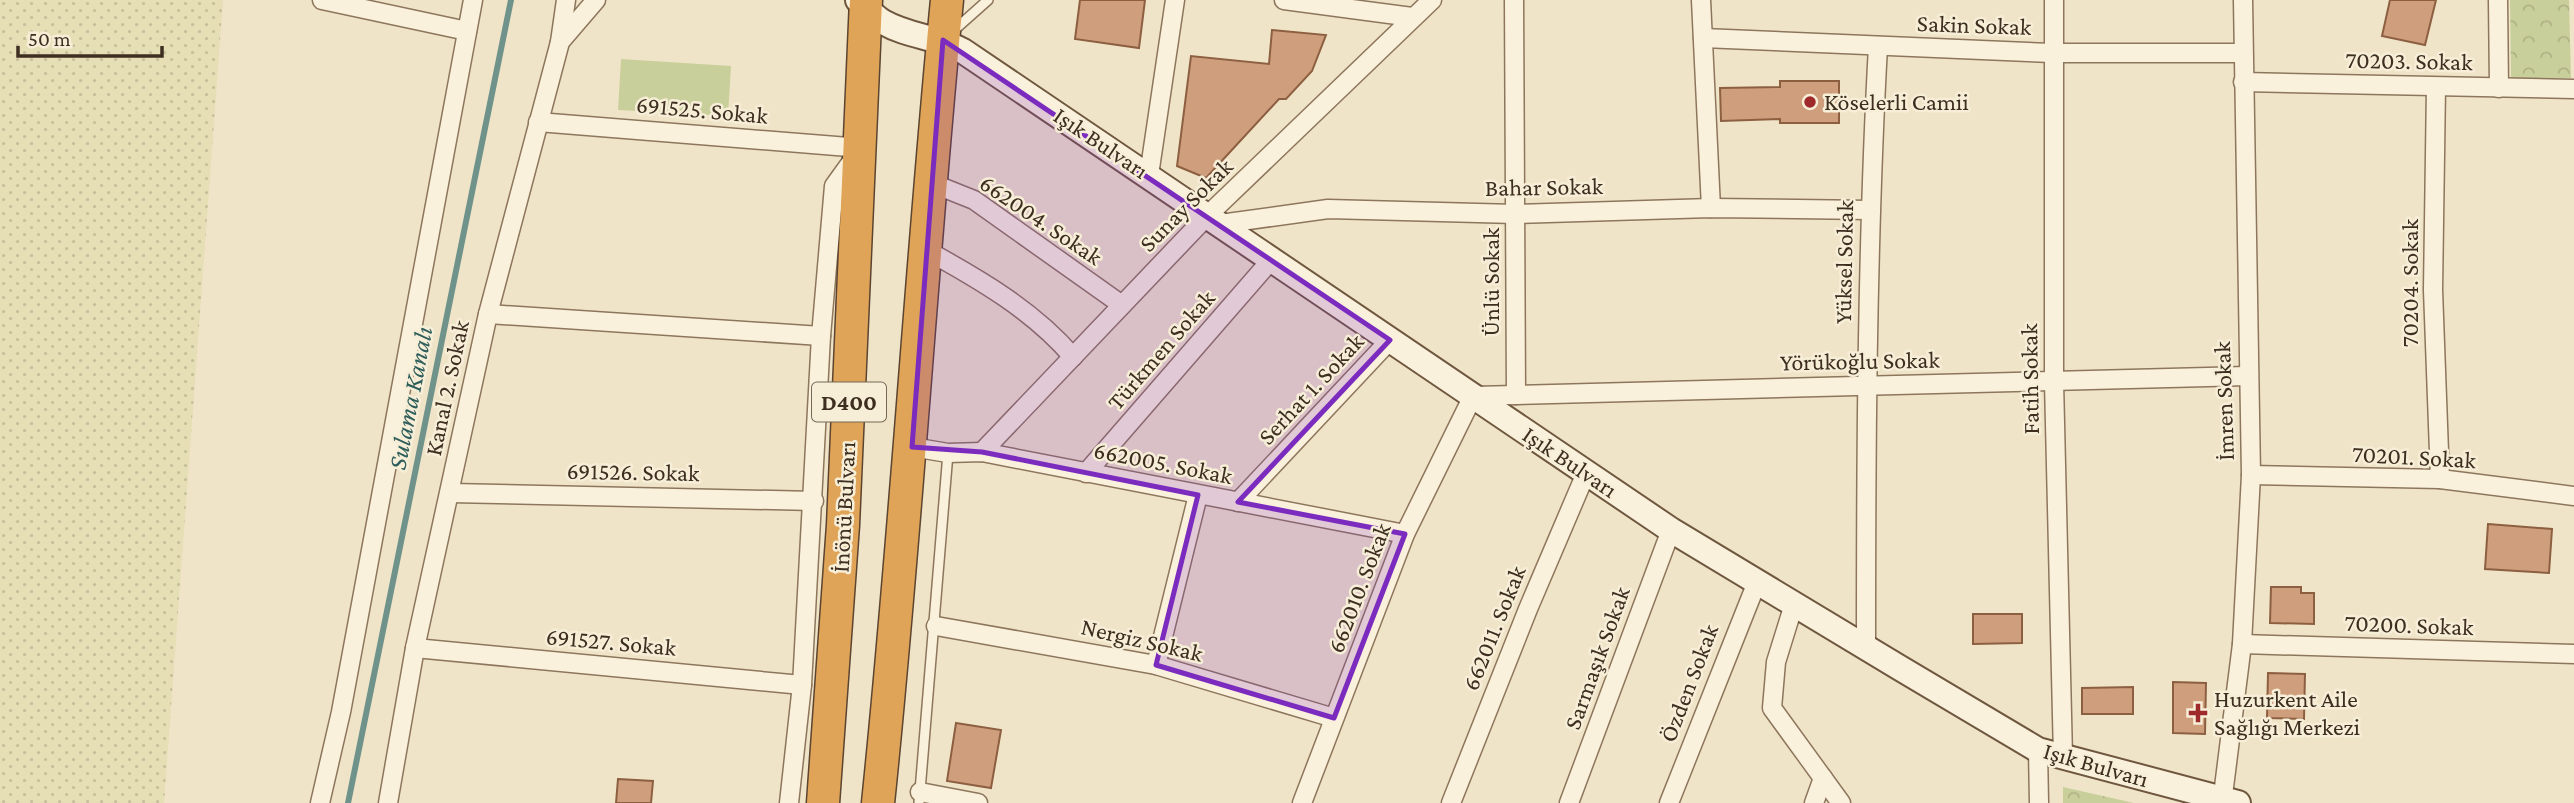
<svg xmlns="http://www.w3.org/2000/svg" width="2574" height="803" font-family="'Crimson Pro',serif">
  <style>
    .farmland { fill: url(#farmland-dots) }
    .park { fill: url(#park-crowns) }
    .garden { fill: #c9cf9b }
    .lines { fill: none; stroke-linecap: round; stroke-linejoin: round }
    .stream { stroke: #6f938a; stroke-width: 6 }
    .building { fill: #cf9f7d; stroke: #8d5f41; stroke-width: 2 }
    .lane-casing { stroke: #8d765c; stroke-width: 12 }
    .street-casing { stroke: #8d765c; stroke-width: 21 }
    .secondary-casing { stroke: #6f573f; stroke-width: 28 }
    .highway-casing { stroke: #5b4430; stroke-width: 35 }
    .lane { stroke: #faf1dc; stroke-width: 9 }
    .street { stroke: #faf1dc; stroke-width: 18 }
    .secondary { stroke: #faf1dc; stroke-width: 24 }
    .highway { stroke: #e0a458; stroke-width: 32 }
    .marked { fill: #7b2cbf; fill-opacity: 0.2; stroke: #7b2cbf; stroke-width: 5; stroke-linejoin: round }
    .poi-dot { fill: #9e2a2b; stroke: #f7eed8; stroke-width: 2.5 }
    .labels { text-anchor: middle; stroke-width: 5; stroke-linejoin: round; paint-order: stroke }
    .shield { fill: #f7eed8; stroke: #756857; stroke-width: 2 }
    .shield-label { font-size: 23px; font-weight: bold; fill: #3d2e20 }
    .street-label { font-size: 24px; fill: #3d2e20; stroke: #f7eed8 }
    .poi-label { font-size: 24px; fill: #3d2e20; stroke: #f7eed8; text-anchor: start }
    .water-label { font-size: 26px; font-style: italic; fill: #2f5d5a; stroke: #f7eed8 }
  </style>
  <defs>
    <pattern id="farmland-dots" width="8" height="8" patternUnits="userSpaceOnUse" patternTransform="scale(1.75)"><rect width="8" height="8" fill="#e6deb5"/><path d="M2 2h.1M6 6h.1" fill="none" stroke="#c6bf9b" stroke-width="1.8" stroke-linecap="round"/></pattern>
    <pattern id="park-crowns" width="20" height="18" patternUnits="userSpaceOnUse" patternTransform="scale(1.75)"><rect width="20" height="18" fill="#c9cf9b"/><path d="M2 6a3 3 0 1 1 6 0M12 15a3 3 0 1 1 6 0" fill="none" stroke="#aeb285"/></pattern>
  </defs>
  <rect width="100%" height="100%" fill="#f0e4c8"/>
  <path class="farmland" d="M0 0H223L164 803H0Z"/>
  <g class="park">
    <path d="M2510 0H2569L2571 78H2511Z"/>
    <path d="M2063 787 2134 803H2063Z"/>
  </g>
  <path class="garden" d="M621 59 731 66 728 116 618 110Z"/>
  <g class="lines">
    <path class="stream" d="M348 803 511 0"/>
  </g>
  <g class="building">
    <path d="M1080 0H1145L1139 48 1075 39Z"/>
    <path d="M2390 0H2436L2425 45 2382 36Z"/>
    <path d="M1272 30 1326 35 1312 71 1286 99H1279L1206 178 1177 166 1191 56 1269 64Z"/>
    <path d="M1780 81H1839V123H1780V119L1721 121 1720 88 1780 87Z"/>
    <path d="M2488 524 2552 529 2549 573 2485 569Z"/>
    <path d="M2271 587H2301V593H2314V624L2270 623Z"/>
    <path d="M1973 614H2022V643L1973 644Z"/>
    <path d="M2268 673 2305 674 2304 719 2267 718Z"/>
    <path d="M2173 682 2206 683 2205 734 2173 733Z"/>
    <path d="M2133 687V714H2082V688Z"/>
    <path d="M956 723 1001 730 991 788 947 781Z"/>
    <path d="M618 779 653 781 651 803H616Z"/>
  </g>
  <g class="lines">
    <defs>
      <g id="lane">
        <path d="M952 32 988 0"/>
        <path d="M919 803 948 453"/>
      </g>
      <g id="street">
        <path d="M322 0 467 31"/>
        <path d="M1284 0 1412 17"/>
        <path d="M1514 0 1516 395"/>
        <path d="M1701 0 1711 208"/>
        <path d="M2054 0V382L2063 757"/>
        <path d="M2498 0 2499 88"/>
        <path d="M1703 38 2052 53H2243"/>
        <path d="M560 42 566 0"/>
        <path d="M2243 82 2574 89"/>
        <path d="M2436 87 2433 290 2440 479"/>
        <path d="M538 122 861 148"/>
        <path d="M1149 175 1175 0"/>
        <path d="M929 182 974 200 1122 305"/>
        <path d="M1220 224 1328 209 1515 214 1711 208 1869 210"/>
        <path d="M926 250C979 279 1034 311 1073 357"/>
        <path d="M488 314 821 336"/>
        <path d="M912 447 948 453 982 452 1405 534"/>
        <path d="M982 452 1208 215 1432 0"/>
        <path d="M1086 473 1272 259"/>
        <path d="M2251 475 2440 479 2574 496"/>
        <path d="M451 493 814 501"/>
        <path d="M1238 502 1390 340"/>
        <path d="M1794 604 1776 662 1772 708 1841 803"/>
        <path d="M936 626 1156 665 1334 718"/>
        <path d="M2242 644 2574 654"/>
        <path d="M415 648 802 685"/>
        <path d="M1866 648C1866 447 1867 246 1878 46"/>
        <path d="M1156 665 1198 495"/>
        <path d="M2038 750 2039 803"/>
        <path d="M920 792 978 803"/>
        <path d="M320 803 341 712 473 0"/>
        <path d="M388 803 415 648 488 314 560 42 596 0"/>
        <path d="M789 803 802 685 821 336 834 186 855 157"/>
        <path d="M1302 803 1405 534 1473 396 2247 376"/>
        <path d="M1451 803 1528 609 1586 473"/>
        <path d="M1569 803 1671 530"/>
        <path d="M1669 803 1757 582"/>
        <path d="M1814 803 1823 778"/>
        <path d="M2222 803 2242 644 2251 475 2243 0"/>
      </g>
      <path id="secondary" d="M858 0C866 7 874 17 883 22 909 37 936 36 963 51L1671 530 1900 668 2038 750 2238 803"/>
      <g id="highway">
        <path d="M823 803 843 525 866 0"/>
        <path d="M878 803C906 536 921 267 947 0"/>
      </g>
    </defs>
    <use href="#lane" class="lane-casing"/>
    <use href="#street" class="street-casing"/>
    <use href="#secondary" class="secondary-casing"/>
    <use href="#highway" class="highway-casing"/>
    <use href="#lane" class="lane"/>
    <use href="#street" class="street"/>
    <use href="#secondary" class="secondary"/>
    <use href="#highway" class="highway"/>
  </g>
  <path class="marked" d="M943 40 1390 340 1238 502 1405 534 1334 718 1156 665 1198 495 982 452 912 447Z"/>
  <g class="poi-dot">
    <circle cx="1810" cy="102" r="7"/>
    <path d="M2194.5 702.5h7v7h7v7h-7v7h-7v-7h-7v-7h7z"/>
  </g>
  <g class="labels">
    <rect class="shield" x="812" y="382.5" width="74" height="39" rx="5"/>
    <g class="shield-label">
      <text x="849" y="410">D400</text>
    </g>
    <g class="street-label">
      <text transform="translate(1974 25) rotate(2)" y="8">Sakin Sokak</text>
      <text transform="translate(2409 61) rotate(1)" y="8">70203. Sokak</text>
      <text transform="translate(702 110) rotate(5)" y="8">691525. Sokak</text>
      <text transform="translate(1101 143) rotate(34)" y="8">Işık Bulvarı</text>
      <text transform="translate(1544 187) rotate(-1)" y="8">Bahar Sokak</text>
      <text transform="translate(1186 205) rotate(-45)" y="8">Sunay Sokak</text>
      <text transform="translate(1041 220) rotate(34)" y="8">662004. Sokak</text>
      <text transform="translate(1844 262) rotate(-89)" y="8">Yüksel Sokak</text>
      <text transform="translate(1491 282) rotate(-90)" y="8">Ünlü Sokak</text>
      <text transform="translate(2410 283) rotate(-90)" y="8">70204. Sokak</text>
      <text transform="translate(1161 350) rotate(-49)" y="8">Türkmen Sokak</text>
      <text transform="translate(1860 361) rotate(-1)" y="8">Yörükoğlu Sokak</text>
      <text transform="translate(2030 379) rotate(-91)" y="8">Fatih Sokak</text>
      <text transform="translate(447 388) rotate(-78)" y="8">Kanal 2. Sokak</text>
      <text transform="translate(1311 389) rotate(-47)" y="8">Serhat 1. Sokak</text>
      <text transform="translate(2224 401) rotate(-92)" y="8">İmren Sokak</text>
      <text transform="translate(2414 457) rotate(3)" y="8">70201. Sokak</text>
      <text transform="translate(1570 462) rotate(34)" y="8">Işık Bulvarı</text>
      <text transform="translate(1163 463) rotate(11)" y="8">662005. Sokak</text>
      <text transform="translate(633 472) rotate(1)" y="8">691526. Sokak</text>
      <text transform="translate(844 507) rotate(-87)" y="8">İnönü Bulvarı</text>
      <text transform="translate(1359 588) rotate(-69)" y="8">662010. Sokak</text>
      <text transform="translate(2409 625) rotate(2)" y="8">70200. Sokak</text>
      <text transform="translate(1494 628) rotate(-68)" y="8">662011. Sokak</text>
      <text transform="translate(1142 640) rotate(13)" y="8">Nergiz Sokak</text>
      <text transform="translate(611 642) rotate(5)" y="8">691527. Sokak</text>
      <text transform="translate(1597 658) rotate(-70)" y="8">Sarmaşık Sokak</text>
      <text transform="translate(1689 683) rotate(-69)" y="8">Özden Sokak</text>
      <text transform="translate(2096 765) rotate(16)" y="8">Işık Bulvarı</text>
    </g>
    <g class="poi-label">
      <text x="1824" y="110">Köselerli Camii</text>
      <text x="2214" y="707">Huzurkent Aile<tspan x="2214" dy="28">Sağlığı Merkezi</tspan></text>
    </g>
    <g class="water-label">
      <text transform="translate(410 398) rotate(-79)" y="9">Sulama Kanalı</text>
    </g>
  </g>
  <path d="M18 46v10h144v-10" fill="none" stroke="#3d2e20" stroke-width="3.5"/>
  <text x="28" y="46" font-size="21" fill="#3d2e20" stroke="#f7eed8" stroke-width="5" paint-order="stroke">50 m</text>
</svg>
